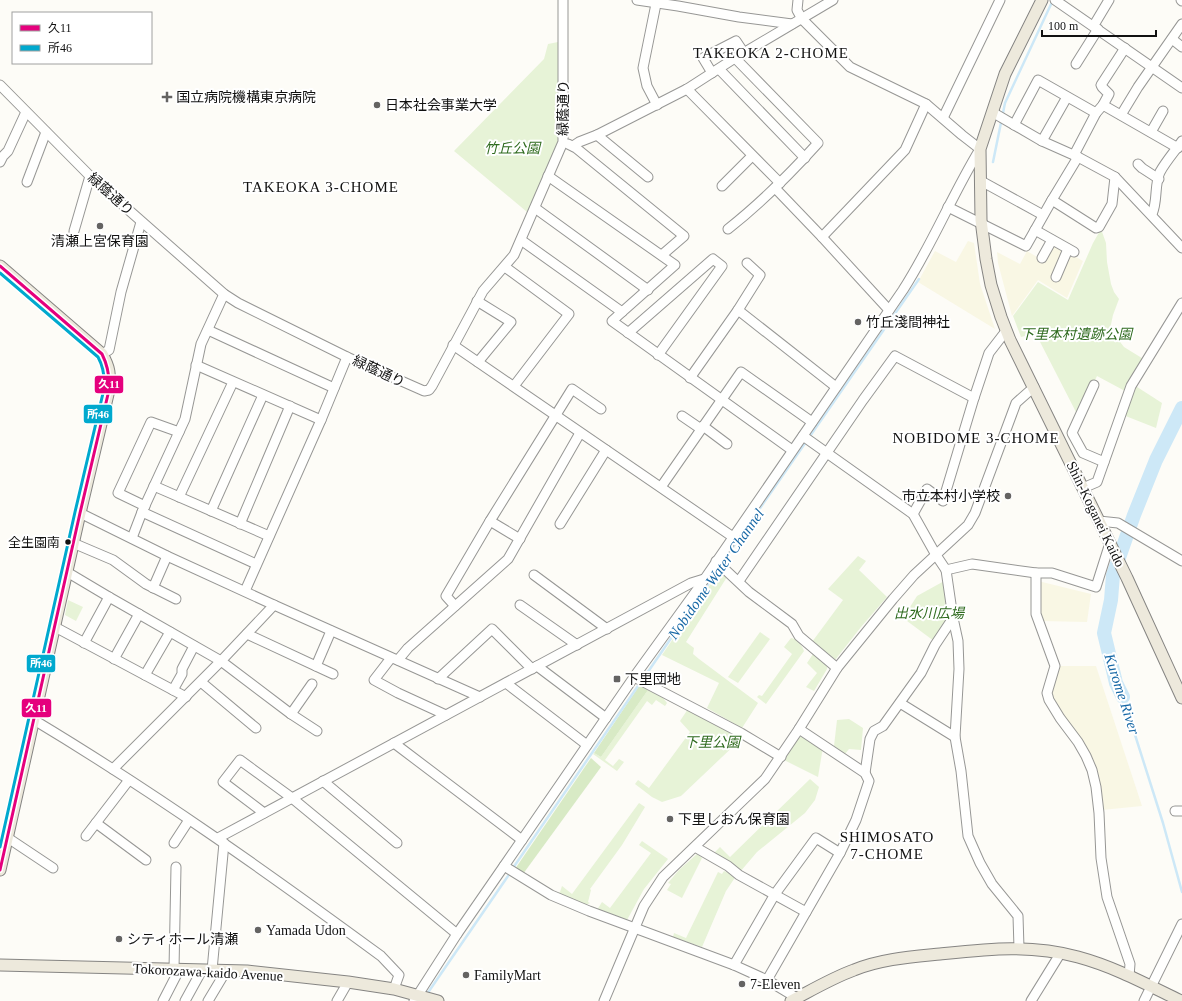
<svg xmlns="http://www.w3.org/2000/svg" width="1182" height="1001" font-family="'Times New Roman','Noto Sans JP',serif">
  <style>
    .farmland { fill: #f9f7e4 }
    .green { fill: #e7f3d7 }
    .forest { fill: #d8eac5 }
    .lines { fill: none; stroke-linecap: round; stroke-linejoin: round }
    .stream { stroke: #cde8f7; stroke-width: 2.5 }
    .river { stroke: #cde8f7; stroke-width: 14 }
    .minor-casing { stroke: #979795; stroke-width: 11 }
    .major-casing { stroke: #858482; stroke-width: 13 }
    .minor { stroke: #fffffe; stroke-width: 9 }
    .major { stroke: #ede9dc; stroke-width: 11 }
    .bus-1-casing { stroke: #fff; stroke-width: 6 }
    .bus-2-casing { stroke: #fff; stroke-width: 6 }
    .bus-1 { stroke: #e5007d; stroke-width: 3 }
    .bus-2 { stroke: #00a9ce; stroke-width: 3 }
    .poi-dot { fill: #646362; stroke: #fff; stroke-width: 1.5 }
    .bus-dot { fill: #111; stroke: #fff; stroke-width: 1.5 }
    .labels { text-anchor: middle; stroke-width: 4; stroke-linejoin: round; paint-order: stroke }
    .bus-label { font-size: 13px; fill: #111; stroke: #fff; text-anchor: end }
    .poi-label { font-size: 14px; fill: #111; stroke: #fff; text-anchor: start }
    .street-label { font-size: 14px; fill: #111; stroke: #fff }
    .park-label { font-size: 14px; font-style: italic; fill: #2f6b1f; stroke: #fff }
    .neighbourhood-label { font-size: 15px; letter-spacing: 1px; fill: #111; stroke: #fff }
    .water-label { font-size: 15px; font-style: italic; fill: #1768a6; stroke: #fff }
    .line-badge { stroke: #fff; stroke-width: 1.5 }
    .badge-label { font-size: 11px; text-anchor: middle; font-weight: bold; fill: #fff }
  </style>
  <rect width="100%" height="100%" fill="#fdfcf7"/>
  <g class="farmland">
    <path d="M968 241 974 243 980 284 995 329 918 282 935 251 956 262Z"/>
    <path d="M1053 244 1083 261 1067 298 1038 280 1012 316 998 263 997 252 1020 264 1027 251 1044 261Z"/>
    <path d="M1038 581 1091 594 1087 622 1041 621 1036 593Z"/>
    <path d="M1058 666H1096L1142 806 1102 810 1099 787 1050 693Z"/>
  </g>
  <g class="green">
    <path d="M558 42 559 142 527 212 454 151 544 59 548 44Z"/>
    <path d="M1101 229 1106 243 1107 262 1111 284 1114 292 1119 299 1113 315 1110 329 1124 347 1145 360 1125 391 1097 376 1078 416 1037 336 1029 335 1021 337 1013 316 1038 282 1068 300 1093 243Z"/>
    <path d="M1134 385 1162 403 1156 428 1123 415Z"/>
    <path d="M858 556 866 561 859 570 887 597 861 627 835 660 812 642 843 600 828 589Z"/>
    <path d="M720 570 727 577 686 642 694 648 693 654 699 659 758 703 742 728 707 708 719 683 662 655Z"/>
    <path d="M946 580 949 619 934 641 903 618 917 596Z"/>
    <path d="M68 600 83 607 76 621 65 615Z"/>
    <path d="M760 632 770 639 738 683 728 677Z"/>
    <path d="M791 638C797 639 802 645 804 651L766 704 757 697 759 695 762 696 792 654 784 647Z"/>
    <path d="M813 654 827 666V669L814 691 806 687 817 673 807 663Z"/>
    <path d="M648 690 663 698 667 703 665 706 656 700 652 705 647 701 605 760 613 766 619 759 624 762 617 771 593 754 594 753 601 757Z"/>
    <path d="M688 709 721 727 741 739 681 796 662 802 652 797 635 784 638 780 649 788 690 732 680 721Z"/>
    <path d="M849 719 863 728 861 750 849 749 845 754 834 746 837 720Z"/>
    <path d="M803 736 823 747 818 777 784 760 798 738Z"/>
    <path d="M810 779 819 787 815 800 805 813 757 852 740 872 714 853 720 847 730 857Z"/>
    <path d="M639 803 645 807 622 845 590 889 591 890 588 902 590 903 586 905 558 893 560 892 562 886 572 894Z"/>
    <path d="M642 841 668 859 644 889 627 920 597 910 602 902 610 908 651 853 639 845Z"/>
    <path d="M697 854 702 858 682 898 667 890 671 884 668 883 679 870Z"/>
    <path d="M724 871 736 876 726 891 702 947 673 937 674 933 686 938 718 872 722 874Z"/>
  </g>
  <g class="forest">
    <path d="M639 686 648 690 601 757 594 753Z"/>
    <path d="M591 758 601 767 523 874 515 869Z"/>
  </g>
  <g class="lines">
    <g class="stream">
      <path d="M993 162 1005 103 1053 0"/>
      <path d="M722 563 919 279"/>
      <path d="M643 679 720 567"/>
      <path d="M1123 697 1163 823 1182 892"/>
      <path d="M513 868 640 683"/>
      <path d="M427 994 508 876"/>
    </g>
    <path class="river" d="M1123 697 1116 683 1104 633 1111 600 1113 575 1134 515 1156 460 1182 408"/>
    <defs>
      <g id="minor">
        <path d="M637 0 678 6 739 17 792 24"/>
        <path d="M1055 0 1182 88"/>
        <path d="M1181 0 1182 1"/>
        <path d="M656 4 643 68 647 86 657 105"/>
        <path d="M1094 25 1109 0"/>
        <path d="M1172 39 1182 47"/>
        <path d="M1076 64 1098 29"/>
        <path d="M719 69 805 158"/>
        <path d="M712 73 703 58 736 41 744 53"/>
        <path d="M0 85 90 176 224 294 238 303 347 357 424 391 429 390 432 386 483 291 514 255 563 142V0"/>
        <path d="M687 89 780 183"/>
        <path d="M1103 105 1109 94 1102 87 1101 85 1125 48"/>
        <path d="M992 112 1042 141 1078 157 1115 177 1182 248"/>
        <path d="M1121 115 1138 87 1182 24"/>
        <path d="M943 118 1000 0"/>
        <path d="M1014 125 1038 80 1096 113"/>
        <path d="M1151 132 1163 111"/>
        <path d="M597 135 648 177"/>
        <path d="M1042 141 1067 97"/>
        <path d="M568 144 576 148 684 236 662 255"/>
        <path d="M573 146 579 142 597 135 687 89 735 58 833 0"/>
        <path d="M1074 155 1096 113 1103 105 1178 148"/>
        <path d="M0 162 3 156 8 151 26 112"/>
        <path d="M1138 164 1142 168 1159 179"/>
        <path d="M548 176 675 265 622 312"/>
        <path d="M981 181 1043 215"/>
        <path d="M27 182 46 132"/>
        <path d="M722 186 752 156"/>
        <path d="M775 188 822 237 889 310"/>
        <path d="M1052 200 1096 228 1099 227 1112 204 1115 177"/>
        <path d="M948 207 1026 246 1052 200 1078 157"/>
        <path d="M535 208 648 290"/>
        <path d="M1152 214C1158 201 1154 185 1160 172 1166 161 1175 151 1182 141"/>
        <path d="M728 229C761 203 790 174 818 143L735 58"/>
        <path d="M1035 230 1074 252"/>
        <path d="M74 231 90 176"/>
        <path d="M822 237 905 150 926 104"/>
        <path d="M521 240 622 312 612 321 792 450"/>
        <path d="M1042 258 1052 240"/>
        <path d="M505 267 569 314 514 386"/>
        <path d="M1056 277 1068 249"/>
        <path d="M477 301 511 322 478 362"/>
        <path d="M738 310 836 387"/>
        <path d="M208 330 334 388"/>
        <path d="M628 333 713 259 722 266 658 355"/>
        <path d="M453 345 733 537"/>
        <path d="M102 354 109 350 121 292 141 222"/>
        <path d="M196 365 321 420"/>
        <path d="M690 378 738 310 760 275 747 263"/>
        <path d="M1094 385 1072 433 1083 453 1104 462"/>
        <path d="M682 416 701 429"/>
        <path d="M703 426 727 444"/>
        <path d="M803 436 913 514 936 555 946 570 972 564 1036 573H1052L1096 587 1110 543"/>
        <path d="M154 486 269 536"/>
        <path d="M661 487 741 372 812 422"/>
        <path d="M1083 488 1097 482 1131 386 1182 303"/>
        <path d="M179 497 233 382"/>
        <path d="M145 506 118 493 151 422 179 432"/>
        <path d="M211 511 263 395"/>
        <path d="M142 512 256 564"/>
        <path d="M80 513 167 556 274 605 480 697"/>
        <path d="M913 514 927 489 943 501 974 398 989 353 1006 331"/>
        <path d="M490 521 520 539"/>
        <path d="M1099 521 1118 523 1182 561"/>
        <path d="M240 524 290 406"/>
        <path d="M560 524 606 450"/>
        <path d="M132 538 142 512 185 419 201 344 224 294"/>
        <path d="M73 543 113 560 146 584 176 599"/>
        <path d="M716 561 749 592 792 624 799 636 837 668"/>
        <path d="M946 570 953 618 958 641 959 669 955 737 961 771 968 836 980 863 992 884 1018 916 1019 948"/>
        <path d="M67 572 109 597 221 661 291 714 317 731"/>
        <path d="M1036 573V614L1055 666 1047 693 1049 700 1060 718 1078 742 1086 756 1092 770 1096 787 1099 813 1101 858 1107 897 1130 964 1129 976"/>
        <path d="M534 575 607 629"/>
        <path d="M739 581 863 400 895 356 974 398"/>
        <path d="M153 588 167 556"/>
        <path d="M245 591 321 420 347 357"/>
        <path d="M520 605 577 645"/>
        <path d="M455 606 446 596 490 521 572 389 601 409"/>
        <path d="M55 627 186 697"/>
        <path d="M247 634 333 674"/>
        <path d="M84 643 109 597"/>
        <path d="M391 658 374 680 398 693 446 715"/>
        <path d="M114 659 139 614"/>
        <path d="M398 660 408 648 508 559 580 433"/>
        <path d="M316 666 331 631"/>
        <path d="M537 666 606 718"/>
        <path d="M145 675 170 632"/>
        <path d="M634 677 741 733 781 757"/>
        <path d="M438 679 492 629 532 669"/>
        <path d="M201 682 256 728"/>
        <path d="M506 683 587 745"/>
        <path d="M173 690 182 674V669L194 646"/>
        <path d="M900 703 955 737"/>
        <path d="M291 714 312 684"/>
        <path d="M34 720C154 792 268 873 381 956L399 975 394 989"/>
        <path d="M394 743 522 840"/>
        <path d="M113 769 221 661 274 605"/>
        <path d="M865 773 870 739 874 731 883 726 921 673 935 645 953 618"/>
        <path d="M323 781 397 843"/>
        <path d="M1175 811H1182"/>
        <path d="M264 813 223 782 240 760 292 798 457 934"/>
        <path d="M96 823 146 860"/>
        <path d="M86 836 129 780"/>
        <path d="M8 838 53 868"/>
        <path d="M218 838 691 583 704 579"/>
        <path d="M174 843 189 820"/>
        <path d="M695 847 728 866 739 875 806 912"/>
        <path d="M504 866 551 895 589 911 734 965 767 980 797 998"/>
        <path d="M734 965 775 894 816 838 840 853"/>
        <path d="M174 969 176 867"/>
        <path d="M212 970 224 843"/>
        <path d="M767 980 840 853 856 820 869 781 865 773 799 729"/>
        <path d="M163 1001 179 970"/>
        <path d="M185 1001 202 970"/>
        <path d="M208 1001 226 971"/>
        <path d="M337 1001 348 982"/>
        <path d="M414 1001 457 934 504 866 634 677 697 590 903 290C932 245 952 195 980 149L962 135 926 104 850 67 802 19 797 10 798 0"/>
        <path d="M604 1001 644 906 663 877 765 779 799 729 837 668 893 599 914 575 968 525 975 513 1016 403 1034 387"/>
        <path d="M1031 1001 1060 954"/>
        <path d="M1144 1001 1182 924"/>
      </g>
      <g id="major">
        <path d="M1042 0 1005 74 980 149 981 220 986 259 991 285 1001 317 1010 340 1127 578 1182 698"/>
        <path d="M0 266 102 354C110 368 110 374 109 390L80 513 0 870"/>
        <path d="M0 965 247 971 348 982 394 989 438 1001"/>
        <path d="M791 1001C812 990 832 978 854 970 881 959 910 957 940 954 988 949 1030 944 1078 957 1115 967 1148 985 1181 1001"/>
      </g>
    </defs>
    <use href="#minor" class="minor-casing"/>
    <use href="#major" class="major-casing"/>
    <use href="#minor" class="minor"/>
    <use href="#major" class="major"/>
    <defs>
      <path id="bus-1" d="M0 266 102 354C108 366 110 376 109 390L80 513 0 870"/>
      <path id="bus-2" d="M0 273 98 357C104 368 105 377 104 389L75 512 0 847"/>
    </defs>
    <use href="#bus-1" class="bus-1-casing"/>
    <use href="#bus-2" class="bus-2-casing"/>
    <use href="#bus-1" class="bus-1"/>
    <use href="#bus-2" class="bus-2"/>
  </g>
  <g class="poi-dot">
    <path d="M165 91h4v4h4v4h-4v4h-4v-4h-4v-4h4z"/>
    <circle cx="377" cy="105" r="4"/>
    <circle cx="100" cy="226" r="4"/>
    <circle cx="858" cy="322" r="4"/>
    <circle cx="1008" cy="496" r="4"/>
    <rect x="613" y="675" width="8" height="8" rx="2"/>
    <circle cx="670" cy="819" r="4"/>
    <circle cx="258" cy="930" r="4"/>
    <circle cx="119" cy="939" r="4"/>
    <circle cx="466" cy="975" r="4"/>
    <circle cx="742" cy="984" r="4"/>
  </g>
  <circle class="bus-dot" cx="68" cy="542" r="3.5"/>
  <g class="labels">
    <g class="bus-label">
      <text x="60" y="547">全生園南</text>
    </g>
    <g class="poi-label">
      <text x="176" y="102">国立病院機構東京病院</text>
      <text x="385" y="110">日本社会事業大学</text>
      <text x="100" y="246" text-anchor="middle">清瀬上宮保育園</text>
      <text x="866" y="327">竹丘淺間神社</text>
      <text x="1000" y="501" text-anchor="end">市立本村小学校</text>
      <text x="625" y="684">下里団地</text>
      <text x="678" y="824">下里しおん保育園</text>
      <text x="266" y="935">Yamada Udon</text>
      <text x="127" y="944">シティホール清瀬</text>
      <text x="474" y="980">FamilyMart</text>
      <text x="750" y="989">7-Eleven</text>
    </g>
    <g class="street-label">
      <text transform="translate(563 108) rotate(-89)" y="5">緑蔭通り</text>
      <text transform="translate(111 194) rotate(42)" y="5">緑蔭通り</text>
      <text transform="translate(379 371) rotate(25)" y="5">緑蔭通り</text>
      <text transform="translate(1096 514) rotate(64)" y="5">Shin-Koganei Kaido</text>
      <text transform="translate(208 972) rotate(3)" y="5">Tokorozawa-kaido Avenue</text>
    </g>
    <g class="park-label">
      <text x="512" y="153">竹丘公園</text>
      <text x="1076" y="339">下里本村遺跡公園</text>
      <text x="929" y="618">出水川広場</text>
      <text x="712" y="747">下里公園</text>
    </g>
    <g class="neighbourhood-label">
      <text x="771" y="58">TAKEOKA 2-CHOME</text>
      <text x="321" y="192">TAKEOKA 3-CHOME</text>
      <text x="976" y="443">NOBIDOME 3-CHOME</text>
      <text x="887" y="842">SHIMOSATO<tspan x="887" dy="17">7-CHOME</tspan></text>
    </g>
    <g class="water-label">
      <text transform="translate(716 574) rotate(-55)" y="5">Nobidome Water Channel</text>
      <text transform="translate(1122 694) rotate(72)" y="5">Kurome River</text>
    </g>
  </g>
  <g class="line-badge">
    <rect x="94" y="375" width="30" height="19" rx="4" fill="#e5007d"/>
    <rect x="83" y="404" width="30" height="20" rx="4" fill="#00a9ce"/>
    <rect x="26" y="654" width="30" height="19" rx="4" fill="#00a9ce"/>
    <rect x="21" y="698" width="31" height="20" rx="4" fill="#e5007d"/>
  </g>
  <g class="badge-label">
    <text x="109" y="388">久11</text>
    <text x="98" y="418">所46</text>
    <text x="41" y="667">所46</text>
    <text x="36" y="712">久11</text>
  </g>
  <rect x="12" y="12" width="140" height="52" fill="#ffffff" stroke="#a0a0a0"/>
  <rect x="20" y="25" width="20" height="6" fill="#e5007d" stroke="#a0a0a0"/>
  <text x="48" y="32" font-size="12" fill="#111111">久11</text>
  <rect x="20" y="45" width="20" height="6" fill="#00a9ce" stroke="#a0a0a0"/>
  <text x="48" y="52" font-size="12" fill="#111111">所46</text>
  <path d="M1042 30v6h114v-6" fill="none" stroke="#111111" stroke-width="2"/>
  <text x="1048" y="30" font-size="12" fill="#111111" stroke="#ffffff" stroke-width="3" paint-order="stroke">100 m</text>
</svg>
